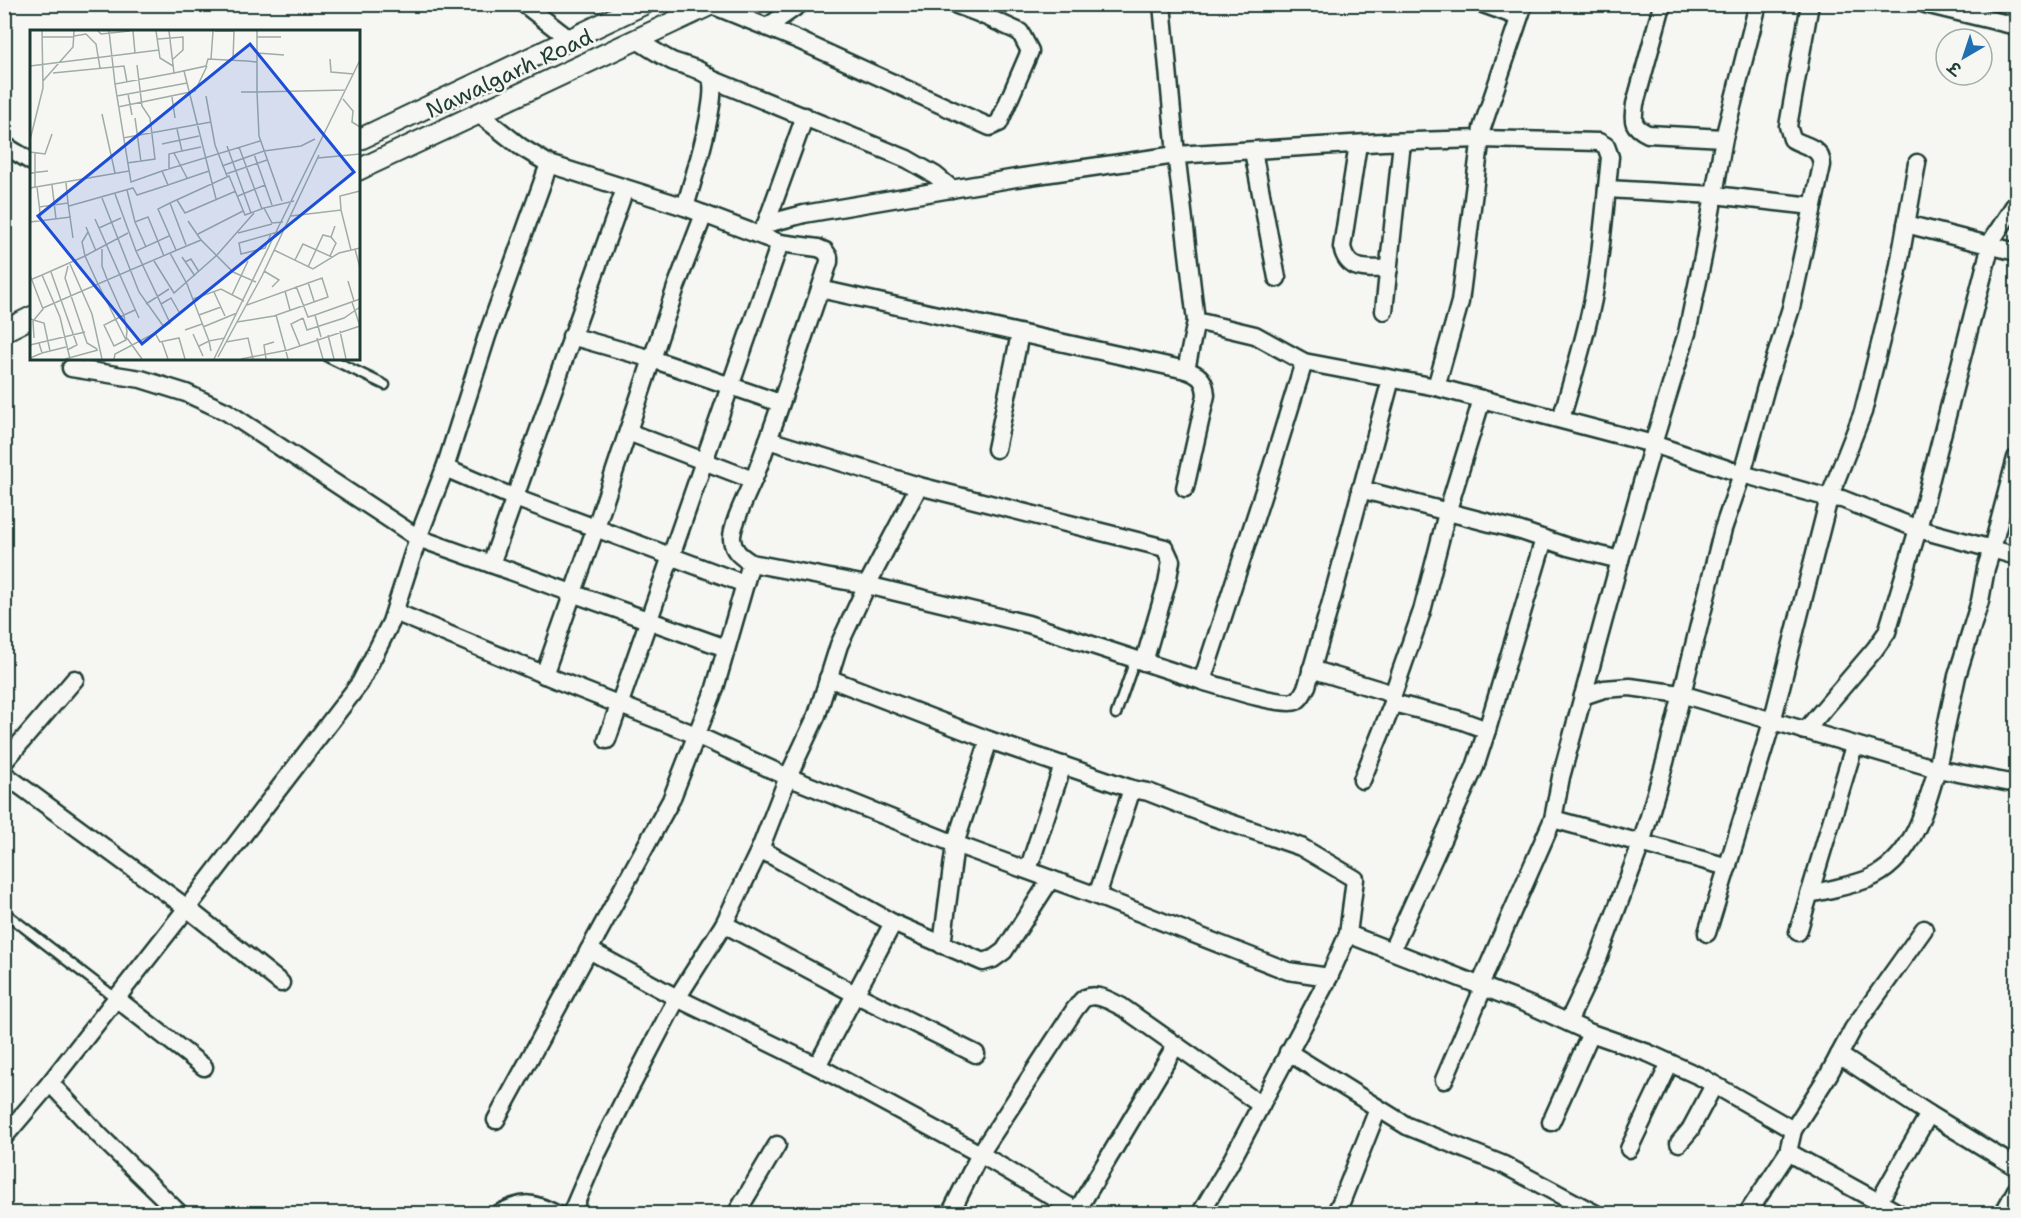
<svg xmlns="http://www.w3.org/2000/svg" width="2021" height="1218" font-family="'Shantell Sans','Playpen Sans Deva',sans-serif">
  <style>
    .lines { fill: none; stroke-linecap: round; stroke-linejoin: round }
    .service-casing { stroke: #1f3d34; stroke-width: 13 }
    .minor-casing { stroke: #1f3d34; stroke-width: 21 }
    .tertiary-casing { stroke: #1f3d34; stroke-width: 24 }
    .service { stroke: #f6f6f2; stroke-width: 8 }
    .minor { stroke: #f6f6f2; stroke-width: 16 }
    .tertiary { stroke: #f6f6f2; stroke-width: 20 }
    .labels { text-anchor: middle; stroke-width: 5; stroke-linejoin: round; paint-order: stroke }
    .street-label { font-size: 22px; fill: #1f3d34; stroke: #f6f6f2 }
    .inset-road { fill: none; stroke: #a0aca6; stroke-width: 1.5 }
    .view { fill: #1d4ed8; fill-opacity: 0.15; stroke: #1d4ed8; stroke-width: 3 }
    .inset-edge { fill: none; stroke: #1f3d34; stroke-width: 3 }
  </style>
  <rect width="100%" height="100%" fill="#f6f6f2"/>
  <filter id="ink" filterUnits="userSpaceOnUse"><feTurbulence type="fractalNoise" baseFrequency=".0167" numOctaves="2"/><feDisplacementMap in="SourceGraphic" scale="12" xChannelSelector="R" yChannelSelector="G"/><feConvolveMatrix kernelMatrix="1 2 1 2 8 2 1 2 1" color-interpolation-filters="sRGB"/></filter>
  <g filter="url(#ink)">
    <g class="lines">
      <defs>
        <g id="service">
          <path d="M329 358 385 385"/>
          <path d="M1116 714 1135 660"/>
          <path d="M4 912 117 999"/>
        </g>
        <g id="minor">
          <path d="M524 4 569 39"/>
          <path d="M1162 4 1175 144 1196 321 1255 335 1304 362 1436 387"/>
          <path d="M1483 4 1519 17"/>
          <path d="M1524 4 1482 128 1460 302 1436 387 1653 444 1742 474 1829 498 1842 499 1918 529 1992 549 1986 568 1980 601 1957 676 1937 769 2016 784"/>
          <path d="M1925 4 2016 26"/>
          <path d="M712 5 796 39 990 127 999 123 1030 51 1020 32 978 13 954 4"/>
          <path d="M1661 9 1635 104C1633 121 1631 126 1648 134L1724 138"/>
          <path d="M767 27 800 4"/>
          <path d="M711 79 907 159 935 175 952 189"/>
          <path d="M479 114 521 147 549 164 685 207C691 187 721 91 710 78 701 68 684 66 672 61 660 55 648 47 637 40"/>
          <path d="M1358 144 1342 247C1348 273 1366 268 1389 269"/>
          <path d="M4 145 32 162"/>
          <path d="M1253 151 1277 278"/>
          <path d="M1607 189 1714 195 1813 206"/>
          <path d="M685 207 780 243 818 248 825 251 829 257V262L820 289C799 350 779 411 757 471 751 487 731 524 732 539 733 552 742 557 751 563L867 585 1028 624 1202 681 1272 466 1304 362"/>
          <path d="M766 224 804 214 1016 178 1176 155 1383 142 1480 139 1599 142 1606 146 1610 157C1605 205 1602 252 1593 299 1585 339 1573 379 1561 419"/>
          <path d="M1906 224 2016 252"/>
          <path d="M761 232 766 224 805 116"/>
          <path d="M820 289 1186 370"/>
          <path d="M1384 311 1402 142"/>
          <path d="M571 336 652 359 780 403"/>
          <path d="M71 368 141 379 186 393 227 412 418 538 726 648"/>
          <path d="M628 432 753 480"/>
          <path d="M768 440 919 486 1165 548 1171 561 1167 583 1144 662"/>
          <path d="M996 449 1020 334"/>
          <path d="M2016 458 1992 549 2016 556"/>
          <path d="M445 468 515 498 745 584"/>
          <path d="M1185 488 1206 395C1205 380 1200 375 1186 370L1196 321"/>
          <path d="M1360 489 1521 531 1568 547 1620 560 1653 444 1687 333 1703 257 1724 138 1758 4"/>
          <path d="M491 564 625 189"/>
          <path d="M395 612 557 680 696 735 788 777 955 844 1097 896"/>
          <path d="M1311 669 1393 694"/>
          <path d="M544 675 596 527 676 287 704 214"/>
          <path d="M828 678 989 740 1132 789"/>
          <path d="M1202 681C1219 686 1283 707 1296 701 1302 698 1304 691 1307 686L1333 595 1391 379"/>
          <path d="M1583 696 1604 689 1630 687 1681 694 1937 769C1925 810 1912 861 1868 879 1849 886 1829 890 1809 894"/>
          <path d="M1487 730 1544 539"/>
          <path d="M1805 731 1875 649 1887 632 1918 529 1992 240 2016 203"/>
          <path d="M607 740 780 243"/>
          <path d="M4 762 75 679"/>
          <path d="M4 774 187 908 50 1083 99 1135 180 1214"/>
          <path d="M1362 780 1393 703"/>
          <path d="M1553 819 1728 867"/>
          <path d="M760 849 893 923"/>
          <path d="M1028 870 1063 765"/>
          <path d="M724 924 855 994 976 1054"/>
          <path d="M1798 932 1854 746"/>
          <path d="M1707 933 1772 722 1829 498 1863 412 1897 276 1917 163"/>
          <path d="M942 945 955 844 989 740"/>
          <path d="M589 950 677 998 817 1066 980 1154 1082 1214"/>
          <path d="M1392 950 1475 767 1487 730 1460 720 1393 703V694L1422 611 1447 513 1482 399"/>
          <path d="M1329 977 1348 934"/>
          <path d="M281 983 187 908 360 683 391 622 418 538 445 468 487 336 549 164"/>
          <path d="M1480 985 1553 819 1561 777 1620 560"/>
          <path d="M117 999 204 1067"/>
          <path d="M1568 1022 1598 959 1641 844 1665 762 1723 529 1742 474 1766 387 1791 308 1822 165C1821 146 1805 147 1792 139L1788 126 1810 4"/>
          <path d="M1288 1052 1407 1126 1504 1165 1596 1214"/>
          <path d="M1839 1055 1929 1114 2016 1167"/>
          <path d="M817 1066 893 923 983 962 993 959 1004 951 1051 879"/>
          <path d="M1444 1080 1484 986"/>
          <path d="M496 1120 671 800 715 688 751 563"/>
          <path d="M1551 1122 1591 1033"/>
          <path d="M4 1137 50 1083"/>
          <path d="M1679 1143 1690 1130 1714 1085"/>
          <path d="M1629 1149 1670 1063"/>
          <path d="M498 1214C524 1201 530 1201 556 1214"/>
          <path d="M571 1214 595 1158 627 1094 677 998 724 924 760 849 788 777 817 715 839 645 867 585 919 486"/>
          <path d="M736 1214 777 1145"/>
          <path d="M950 1214 980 1154 1075 1009C1078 1006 1081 1000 1085 998 1097 992 1112 1002 1122 1007L1261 1105"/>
          <path d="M1075 1214 1176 1045"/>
          <path d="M1200 1214 1228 1167 1329 977 1288 971 1097 896 1132 789 1148 792 1207 815 1301 847 1355 879 1348 934 1532 1006 1591 1033 1648 1053 1701 1077 1793 1130"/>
          <path d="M1335 1214 1342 1200 1378 1109"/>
          <path d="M1747 1214 1788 1152"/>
          <path d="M1872 1214 1929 1114"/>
          <path d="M1900 1214 1788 1152 1793 1130 1829 1074 1853 1029 1924 929"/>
          <path d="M2003 1214 2016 1190"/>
        </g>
        <g id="tertiary">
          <path d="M358 140 644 4"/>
          <path d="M358 170 712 4"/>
          <path d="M4 331 32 317"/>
        </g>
      </defs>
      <use href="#service" class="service-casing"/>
      <use href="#minor" class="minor-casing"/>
      <use href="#tertiary" class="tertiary-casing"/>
      <use href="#service" class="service"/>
      <use href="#minor" class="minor"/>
      <use href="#tertiary" class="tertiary"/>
    </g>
  </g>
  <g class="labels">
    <g class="street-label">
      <text transform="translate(509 73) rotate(-25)" y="8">Nawalgarh Road</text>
    </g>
  </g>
  <g transform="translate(30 30)">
    <rect width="330" height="330" fill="#f6f6f2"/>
    <path class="inset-road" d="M68 1 71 4 100 1M79 1 85 54M103 1 105 23M126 1 130 28 143 36M139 1 144 43 176 36 178 29 217 31 227 32V62L316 60M185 1H204M44 6 56 4 66 14 70 38M12 7H44M227 7H251M128 9 153 7V20L142 30M227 23 254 25M181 29 183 1M300 29 301 42 324 44M203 30 204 1M227 32V1M0 36 129 20M154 41 186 169M23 43 94 36 97 52M13 51 43 17 44 1M211 62H227L229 106 252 171M98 64 102 85M87 66 157 53M176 66 185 115 197 146M142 67 145 88M313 69 323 81 322 92 330 97M88 77 165 61 177 36M72 84 85 143M105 88 111 132M93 108 181 92M0 110 13 58 12 1M132 114 169 106M197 116 221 183M209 117 232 179M152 121 171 117M0 122 15 124 22 104M5 123V157M144 123 157 148M224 124 242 175M288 128 330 124M97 133 125 129 120 88 112 76 107 35M192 136 234 121 271 116 285 109M139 139V124L152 121 147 99M132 141 230 111M0 143 18 141M196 144 237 130M36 153 38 173M22 155 26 189M138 155 179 141M7 157 11 191M0 158 99 141M97 160 105 192 118 187 134 226M85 164 106 221M208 166 235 155M72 168 109 262 134 297M147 170 155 183 206 161M140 173 128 179 146 220M39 176 103 158 107 165 138 155 132 141 101 152 85 54 144 43M9 177 38 173 43 208M311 180 310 166 330 161M261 186 311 180 321 220M65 189 109 288M158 191 171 210M0 192 41 187M105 192 116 217M253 192 242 193 234 178 264 171M56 197 66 221M69 198 91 188M58 202 52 212 55 226 98 203M208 203 242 194M168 204 213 181M241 204 235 218 211 224 209 213 248 202M156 215 140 173 199 146 215 185 234 178M72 219V236L77 249 90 278 94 285V286L97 301 96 310 84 316 74 295 94 285 105 280M325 219 330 238M244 220 283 239 309 223 330 218M140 223 171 210 203 242 226 252M300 226 306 213 301 207 305 196M152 227 165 246M265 230 273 214 302 227M124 231 144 263 187 225 224 183M155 232 161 229 169 242M40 234 62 284 72 329M38 236 35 248 57 313 67 319M278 237 293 205 301 207M234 241 249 250 242 257M21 242 47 315 37 320M0 245 13 279 3 291 4 308M12 245 55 226 68 254 140 223 157 254 179 311 195 308M0 250 12 245 30 287 40 329M318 251 324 271M278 252 284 271M266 256 278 287 285 285 291 307M255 261 260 280M184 262 195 286M202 265 218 231M163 269 191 259 214 271M322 272 330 296M116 274 139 259M131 274 141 268 149 282M13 278 68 254 96 310M169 285 191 277M246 285 258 329M285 285 330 269M273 288 277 300 314 288 330 277M0 289 14 293 20 321M207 292 244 286 298 267 292 248 217 275M173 297 207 283M155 300 172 294M310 301 316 329M125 303 140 293 106 221 139 206M163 304 173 326M298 305 304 329M97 308 112 329M287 308 293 329M132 312 138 329M196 312 218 308 223 329M0 315 55 302M169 316 179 311 181 321M270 316 261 294 273 288M12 323 36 317M188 327 232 246 289 125M0 328 12 323 9 313M35 329 68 320M84 329 85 324 125 303 130 312 149 308 155 329M184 329 330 30M211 329 258 320 330 296M236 329 234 315 244 312"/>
    <path class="view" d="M220 14 324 142 112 314 8 186Z"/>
    <rect width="330" height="330" class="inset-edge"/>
  </g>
  <rect width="2021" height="1218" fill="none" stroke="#f6f6f2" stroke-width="24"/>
  <rect x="12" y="12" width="1997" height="1194" fill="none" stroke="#1f3d34" stroke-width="2" filter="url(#ink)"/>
  <g transform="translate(1964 57) rotate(219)"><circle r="28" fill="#f6f6f2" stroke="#a0aca6" stroke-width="1.5"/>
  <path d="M0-4.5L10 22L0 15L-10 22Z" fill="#1f6fb2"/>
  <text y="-9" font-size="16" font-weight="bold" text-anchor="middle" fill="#1f3d34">उ</text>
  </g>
</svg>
